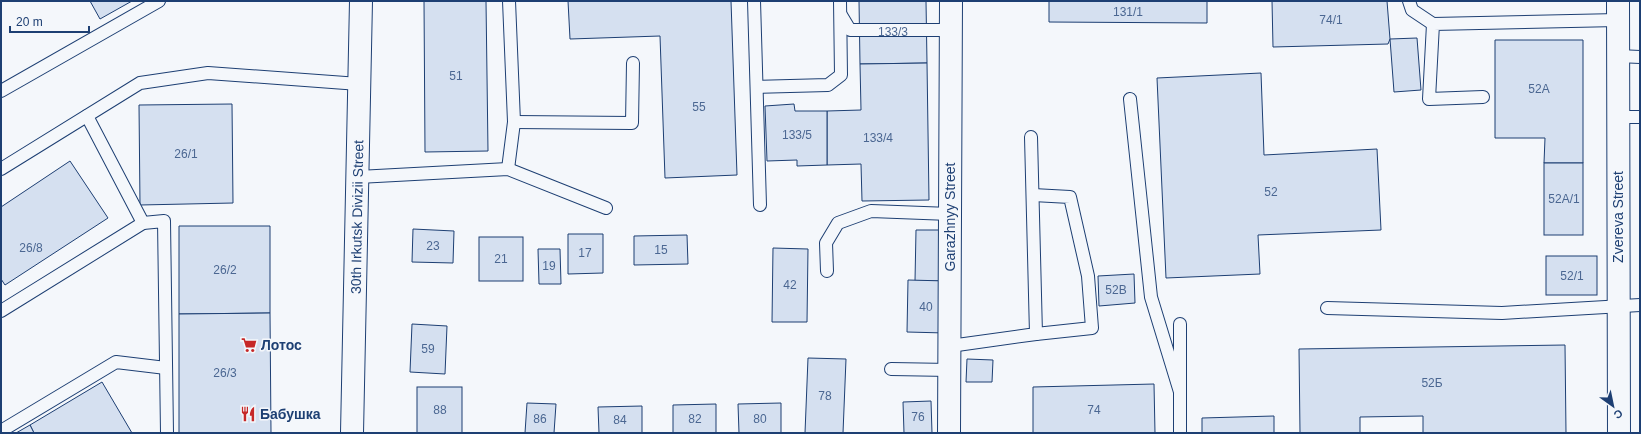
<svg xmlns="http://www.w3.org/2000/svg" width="1641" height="434" font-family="Arial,sans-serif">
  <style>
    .building { fill: #d5e0f0; stroke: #1d3f73 }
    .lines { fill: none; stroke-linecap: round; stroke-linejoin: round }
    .service-casing { stroke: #1d3f73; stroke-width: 14 }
    .minor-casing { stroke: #1d3f73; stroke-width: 24 }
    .tertiary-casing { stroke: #1d3f73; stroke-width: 24 }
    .service { stroke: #f4f7fb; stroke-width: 12 }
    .minor { stroke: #f4f7fb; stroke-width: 22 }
    .tertiary { stroke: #f4f7fb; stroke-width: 22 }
    .labels { text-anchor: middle; stroke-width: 3; stroke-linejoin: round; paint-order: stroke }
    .number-label { font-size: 12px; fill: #4b6792 }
    .street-label { font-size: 14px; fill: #1d3f73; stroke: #f4f7fb }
    .poi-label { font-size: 14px; font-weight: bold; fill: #1d3f73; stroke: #f4f7fb; text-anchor: start }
  </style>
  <rect width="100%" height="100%" fill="#f4f7fb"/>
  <g class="building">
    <path d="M90 1H132L100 19Z"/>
    <path d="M424 1H486L488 151 425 152Z"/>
    <path d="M568 1H731L737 175 665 178 660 36 570 39Z"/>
    <path d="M859 1H926L927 63 860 64Z"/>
    <path d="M1049 1H1207V23L1049 22Z"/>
    <path d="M1272 1H1387L1390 39 1388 44 1273 47Z"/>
    <path d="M1417 38 1421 90 1394 92 1390 39Z"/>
    <path d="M1495 40H1583V163H1544L1545 138H1495Z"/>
    <path d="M927 63 929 200 862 201 861 164 827 165V111L861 110 860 64Z"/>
    <path d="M1261 73 1264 155 1377 149 1381 230 1258 235 1260 274 1166 278 1157 78Z"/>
    <path d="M232 104 233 203 140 205 139 105Z"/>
    <path d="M794 104 795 111H827V165L797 166V160L767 161 765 106Z"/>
    <path d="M70 161 108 218 5 285 1 279V207Z"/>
    <rect x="1544" y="163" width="39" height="72"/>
    <path d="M179 226H270V313L179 314Z"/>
    <path d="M413 229 454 231 453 263 412 262Z"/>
    <path d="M916 230H948L947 281H915Z"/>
    <path d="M568 234H603V273L568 274Z"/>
    <path d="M687 235 688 264 634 265V236Z"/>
    <rect x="479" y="237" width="44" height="44"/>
    <path d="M773 248 808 249 807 322H772Z"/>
    <path d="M538 249H560L561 284H539Z"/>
    <rect x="1546" y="256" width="51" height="39"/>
    <path d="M1134 274 1135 303 1099 306 1098 276Z"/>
    <path d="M908 280 947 281 945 333 907 332Z"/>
    <path d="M270 313 271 433H179V314Z"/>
    <path d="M412 324 447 326 445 374 410 372Z"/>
    <path d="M1565 345 1566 433H1423V416L1360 417V433H1300L1299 349Z"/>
    <path d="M808 358 846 359 843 433H805Z"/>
    <path d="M967 359 993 360 992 382H966Z"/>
    <path d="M102 382 132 433H34L30 425Z"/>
    <path d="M1154 384 1155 433H1033V387Z"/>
    <rect x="417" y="387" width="45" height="46"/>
    <path d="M931 401 932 433H904L903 402Z"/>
    <path d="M527 403 556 404 554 433H525Z"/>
    <path d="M781 403V433H739L738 404Z"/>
    <path d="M716 404V433H673V405Z"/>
    <path d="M642 406V433H599L598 407Z"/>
    <path d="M1274 416V433H1202V418Z"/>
    <path d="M30 425 34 433H16Z"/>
  </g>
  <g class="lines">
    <defs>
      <g id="service">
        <path d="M754 1 760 205"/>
        <path d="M1409 1 1412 10 1433 24"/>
        <path d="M841 15 850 30H951"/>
        <path d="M1618 56 1640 57"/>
        <path d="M757 87 828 85 841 75 840 1"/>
        <path d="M1 91 159 1"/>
        <path d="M1483 97 1429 99 1433 24 1618 20"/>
        <path d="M1130 99 1151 297 1180 392"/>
        <path d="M87 116 143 223 164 221 167 433"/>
        <path d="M1618 117H1640"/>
        <path d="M514 122 632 123 633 63"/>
        <path d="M1 169 140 83 208 73 359 84"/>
        <path d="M508 169 514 122 509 1"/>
        <path d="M358 177 508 169 606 208"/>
        <path d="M1033 195 1070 197 1088 276 1092 328 1036 334"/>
        <path d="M827 271 826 243 838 223 871 211 950 214"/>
        <path d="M1327 308 1502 313 1640 305"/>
        <path d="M1 311 143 223"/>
        <path d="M1180 324V433"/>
        <path d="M950 346 1036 334 1031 137"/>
        <path d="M891 369 950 370"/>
        <path d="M1 431 116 362 166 368"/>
      </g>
      <g id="minor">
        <path d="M1618 1 1619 433"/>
        <path d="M949 433 951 1"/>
      </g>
      <path id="tertiary" d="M352 433 361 1"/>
    </defs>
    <use href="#service" class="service-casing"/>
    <use href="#minor" class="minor-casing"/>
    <use href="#tertiary" class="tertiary-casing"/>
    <use href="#service" class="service"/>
    <use href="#minor" class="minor"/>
    <use href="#tertiary" class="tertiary"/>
  </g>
  <defs>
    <symbol id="supermarket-bare" viewBox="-9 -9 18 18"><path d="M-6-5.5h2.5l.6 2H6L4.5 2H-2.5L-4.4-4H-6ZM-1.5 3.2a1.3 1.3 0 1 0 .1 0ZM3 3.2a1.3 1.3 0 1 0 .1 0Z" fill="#c62828" stroke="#f4f7fb" stroke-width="2.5" paint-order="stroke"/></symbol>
    <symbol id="restaurant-bare" viewBox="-9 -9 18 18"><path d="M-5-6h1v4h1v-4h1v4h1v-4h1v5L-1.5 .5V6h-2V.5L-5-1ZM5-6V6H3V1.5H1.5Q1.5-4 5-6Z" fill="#c62828" stroke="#f4f7fb" stroke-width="2.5" paint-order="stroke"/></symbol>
  </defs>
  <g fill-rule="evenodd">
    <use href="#supermarket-bare" x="238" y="334" width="22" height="22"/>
    <use href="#restaurant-bare" x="237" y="403" width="22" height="22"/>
  </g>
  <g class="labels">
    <g class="number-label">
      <text x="1128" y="16">131/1</text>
      <text x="1331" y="24">74/1</text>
      <text x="893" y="36">133/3</text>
      <text x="456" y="80">51</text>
      <text x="1539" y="93">52А</text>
      <text x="699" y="111">55</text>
      <text x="797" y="139">133/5</text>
      <text x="878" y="142">133/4</text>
      <text x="186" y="158">26/1</text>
      <text x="1271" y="196">52</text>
      <text x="1564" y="203">52А/1</text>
      <text x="433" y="250">23</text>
      <text x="31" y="252">26/8</text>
      <text x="661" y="254">15</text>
      <text x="585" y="257">17</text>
      <text x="501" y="263">21</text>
      <text x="549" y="270">19</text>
      <text x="225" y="274">26/2</text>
      <text x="1572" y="280">52/1</text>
      <text x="790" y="289">42</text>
      <text x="1116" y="294">52В</text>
      <text x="926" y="311">40</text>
      <text x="428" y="353">59</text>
      <text x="225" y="377">26/3</text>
      <text x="1432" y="387">52Б</text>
      <text x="825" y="400">78</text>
      <text x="440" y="414">88</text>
      <text x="1094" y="414">74</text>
      <text x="918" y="421">76</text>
      <text x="540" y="423">86</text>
      <text x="695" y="423">82</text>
      <text x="760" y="423">80</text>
      <text x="620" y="424">84</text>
    </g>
    <g class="street-label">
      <text transform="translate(357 217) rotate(-89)" y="5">30th Irkutsk Divizii Street</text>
      <text transform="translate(950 217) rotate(-90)" y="5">Garazhnyy Street</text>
      <text transform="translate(1618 217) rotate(-90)" y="5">Zvereva Street</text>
    </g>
    <g class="poi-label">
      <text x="261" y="350">Лотос</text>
      <text x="260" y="419">Бабушка</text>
    </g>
  </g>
  <rect width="1641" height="434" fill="none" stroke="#1d3f73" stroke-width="4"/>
  <g transform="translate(1613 406) rotate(147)" stroke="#f4f7fb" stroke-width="3" paint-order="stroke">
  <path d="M0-3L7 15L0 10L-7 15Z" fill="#1d3f73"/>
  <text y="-6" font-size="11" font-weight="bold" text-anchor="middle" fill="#1d3f73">С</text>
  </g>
  <path d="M10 26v6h79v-6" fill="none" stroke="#1d3f73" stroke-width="2"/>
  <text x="16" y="26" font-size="12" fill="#1d3f73" stroke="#f4f7fb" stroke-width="3" paint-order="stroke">20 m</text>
</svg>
